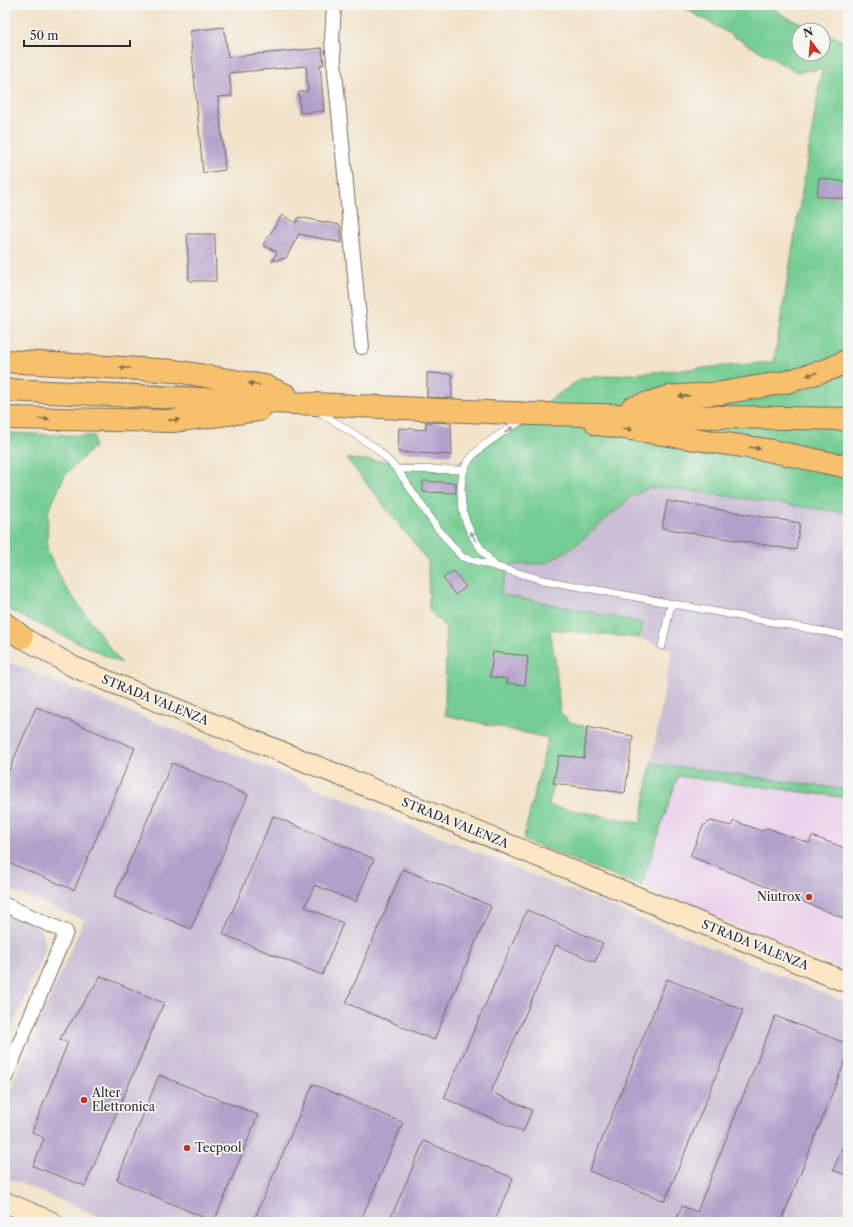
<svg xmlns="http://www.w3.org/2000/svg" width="853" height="1227" font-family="'Libre Caslon Text',serif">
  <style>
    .built { fill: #ebd1eb }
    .industrial { fill: #cbbfd5 }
    .green { fill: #74cd93; stroke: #507c5f }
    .building { fill: #b2a0ca }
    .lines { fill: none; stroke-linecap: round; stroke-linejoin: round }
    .lane-casing { stroke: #716b62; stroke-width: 8 }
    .street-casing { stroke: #716b62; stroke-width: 16 }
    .secondary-casing { stroke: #716b62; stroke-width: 22 }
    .highway-casing { stroke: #716b62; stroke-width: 24 }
    .lane { stroke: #fff; stroke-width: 7 }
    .street { stroke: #fff; stroke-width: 14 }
    .secondary { stroke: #fce6c4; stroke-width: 20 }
    .highway { stroke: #f7c06c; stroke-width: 22 }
    .oneway { fill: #876e48 }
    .oneway2 { fill: #a0a0a0 }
    .poi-dot { fill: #c8321e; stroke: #f6f6f2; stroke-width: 1.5 }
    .labels { text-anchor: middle; stroke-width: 3.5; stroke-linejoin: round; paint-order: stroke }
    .street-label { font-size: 12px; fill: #2b2b2b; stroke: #f6f6f2 }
    .poi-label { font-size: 12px; fill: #2b2b2b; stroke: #f6f6f2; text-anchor: start }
  </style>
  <rect width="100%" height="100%" fill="#f6f6f2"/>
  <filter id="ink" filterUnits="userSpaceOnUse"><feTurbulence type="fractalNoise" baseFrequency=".025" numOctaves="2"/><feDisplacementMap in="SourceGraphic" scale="8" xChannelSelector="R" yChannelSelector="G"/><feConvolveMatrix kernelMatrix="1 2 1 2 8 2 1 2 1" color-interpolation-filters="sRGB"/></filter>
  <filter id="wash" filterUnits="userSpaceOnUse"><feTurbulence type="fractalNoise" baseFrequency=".012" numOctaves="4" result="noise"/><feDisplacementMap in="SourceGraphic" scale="16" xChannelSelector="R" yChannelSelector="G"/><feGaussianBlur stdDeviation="0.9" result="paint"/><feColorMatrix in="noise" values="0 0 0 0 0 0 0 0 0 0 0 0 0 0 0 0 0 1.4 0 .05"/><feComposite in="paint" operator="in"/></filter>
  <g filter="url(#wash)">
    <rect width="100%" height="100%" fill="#f2e3c9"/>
    <path class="built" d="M678 776 848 798V972L641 886Z"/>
    <g class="industrial">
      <path d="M649 488H668L848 513V790L651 763 672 650 639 638 643 623 500 595 509 565 547 563 576 545 631 497Z"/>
      <path d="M5 661 848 1003V1222H113L5 1177V1101L84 920 5 888Z"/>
      <path d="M5 912 34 924 43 934 46 946 5 1045Z"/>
    </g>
    <g class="green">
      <path d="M679 5H770L784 16 818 30H799V54H823V32L848 43V513L668 488H649L631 497 576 545 546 563 509 565 500 594 643 623 639 638 550 629 556 668 560 712 569 722 587 727 584 758 559 755 549 806 641 823 651 763 848 790V798L678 776 641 886 523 840 548 738 445 715 446 628 429 610 428 561 347 459 455 465 582 378 774 362 822 69 796 72Z"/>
      <path d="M5 433 94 436V447L65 475 48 512 47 550 64 585 121 663 5 608Z"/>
    </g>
    <g id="blocks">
      <g class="building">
        <path d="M224 27 228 57 322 48 324 64 320 65 324 111 300 113 299 92 308 91 306 66 229 73 232 96 218 97 225 170 203 173 190 31Z"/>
        <path d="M819 178 848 182V199L817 196Z"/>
        <path d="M282 215 296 223 299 217 340 225 342 243 299 234 286 258 272 261 277 252 263 245Z"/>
        <path d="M187 234H215L216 281H189Z"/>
        <path d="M427 373 452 374V398L427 397Z"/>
        <path d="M426 422 451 423 452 455 398 452 399 428 426 430Z"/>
        <path d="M423 481 456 483V493L423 492Z"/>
        <path d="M667 501 800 523 796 550 662 528Z"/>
        <path d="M454 571 466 587 455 595 443 578Z"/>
        <path d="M493 652 528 656 525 685 506 683 507 679 490 677Z"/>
        <path d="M36 707 135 748 74 890 5 861V780Z"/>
        <path d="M587 727 633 736 625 793 553 783 559 755 584 758Z"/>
        <path d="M172 763 248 795 191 929 114 897Z"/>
        <path d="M273 816 374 859 356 902 315 885 305 907 343 923 322 975 223 934Z"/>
        <path d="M711 821 731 826 734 821 762 831 767 828 809 843 812 836 848 849V920L690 856 703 826Z"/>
        <path d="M403 869 491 906 434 1040 346 1003Z"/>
        <path d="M527 910 603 943 595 962 556 945 491 1092 532 1110 523 1132 444 1098Z"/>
        <path d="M101 976 164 1003 85 1186 33 1166 44 1138 32 1132 68 1042 59 1040Z"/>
        <path d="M667 979 743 1010 665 1201 589 1171Z"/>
        <path d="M775 1016 848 1044V1054L781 1222H675L682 1206 697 1212Z"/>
        <path d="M159 1075 258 1115 214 1222 117 1180Z"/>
        <path d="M313 1084 403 1123 360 1222H253Z"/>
        <path d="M848 1134V1176L833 1170Z"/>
        <path d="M424 1141 513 1178 494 1222H389Z"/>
      </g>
    </g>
  </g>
  <g filter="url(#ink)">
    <use href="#blocks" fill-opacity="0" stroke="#716b62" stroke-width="1"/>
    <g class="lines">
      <defs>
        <g id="lane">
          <path d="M318 411 376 448 397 469 438 529 462 557 543 580 848 636"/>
          <path d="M397 469 464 470"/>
          <path d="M496 567C474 543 460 521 461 488 462 477 463 468 470 459 480 445 509 429 524 419"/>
          <path d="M662 646 671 604"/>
        </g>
        <g id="street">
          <path d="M334 5 332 41 362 347"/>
          <path d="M5 905 66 932 5 1078"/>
        </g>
        <g id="secondary">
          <path d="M7 631 22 637 74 667 848 983"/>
          <path d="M5 1202 52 1222"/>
        </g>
        <g id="highway">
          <path d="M5 361 175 371 265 386 286 395"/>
          <path d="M5 390 533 414 848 419"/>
          <path d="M632 408 668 397 722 393 786 382 830 369 848 360"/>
          <path d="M5 418 172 421 259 410"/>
          <path d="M597 424 767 450 848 467"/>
          <path d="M5 624 22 637"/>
        </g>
      </defs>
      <use href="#lane" class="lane-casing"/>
      <use href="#street" class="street-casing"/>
      <use href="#secondary" class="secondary-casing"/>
      <use href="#highway" class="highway-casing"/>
      <use href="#lane" class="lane"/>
      <use href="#street" class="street"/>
      <use href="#secondary" class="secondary"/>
      <use href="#highway" class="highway"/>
    </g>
    <defs><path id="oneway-solid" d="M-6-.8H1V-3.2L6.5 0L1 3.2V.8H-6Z"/></defs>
    <g class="oneway">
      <use href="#oneway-solid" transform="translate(125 368) rotate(-177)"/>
      <use href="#oneway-solid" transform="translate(812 374) rotate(163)"/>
      <use href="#oneway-solid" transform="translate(254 384) rotate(-169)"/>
      <use href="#oneway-solid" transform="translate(684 396) rotate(176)"/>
      <use href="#oneway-solid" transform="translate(44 419) rotate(1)"/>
      <use href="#oneway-solid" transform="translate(174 420) rotate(-4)"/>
      <use href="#oneway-solid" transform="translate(627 429) rotate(9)"/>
      <use href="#oneway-solid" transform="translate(755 448) rotate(8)"/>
    </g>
    <g class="oneway2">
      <use href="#oneway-solid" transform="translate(509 430) rotate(-34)"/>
      <use href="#oneway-solid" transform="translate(473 536) rotate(-117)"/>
    </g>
  </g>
  <g class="poi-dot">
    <circle cx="809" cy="897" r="4"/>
    <circle cx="84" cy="1100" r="4"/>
    <circle cx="187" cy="1148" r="4"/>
  </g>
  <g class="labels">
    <g class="street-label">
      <text transform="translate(155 700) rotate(22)" y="4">STRADA VALENZA</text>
      <text transform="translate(455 823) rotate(22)" y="4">STRADA VALENZA</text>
      <text transform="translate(755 945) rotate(22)" y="4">STRADA VALENZA</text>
    </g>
    <g class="poi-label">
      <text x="801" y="901" text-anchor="end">Niutrox</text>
      <text x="92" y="1097">Alter<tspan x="92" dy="14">Elettronica</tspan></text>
      <text x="195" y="1152">Tecpool</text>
    </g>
  </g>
  <rect width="853" height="1227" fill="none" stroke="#f6f6f2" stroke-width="20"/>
  <g transform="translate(811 42) rotate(344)"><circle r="19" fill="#f6f6f2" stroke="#a5a5a2"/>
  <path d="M0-3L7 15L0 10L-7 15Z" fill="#c8321e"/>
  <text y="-6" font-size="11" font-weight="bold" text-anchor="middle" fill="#2b2b2b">N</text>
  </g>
  <path d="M24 40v6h106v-6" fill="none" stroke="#2b2b2b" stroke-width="2"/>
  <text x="30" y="40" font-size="12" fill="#2b2b2b" stroke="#f6f6f2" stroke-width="3" paint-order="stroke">50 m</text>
</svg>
